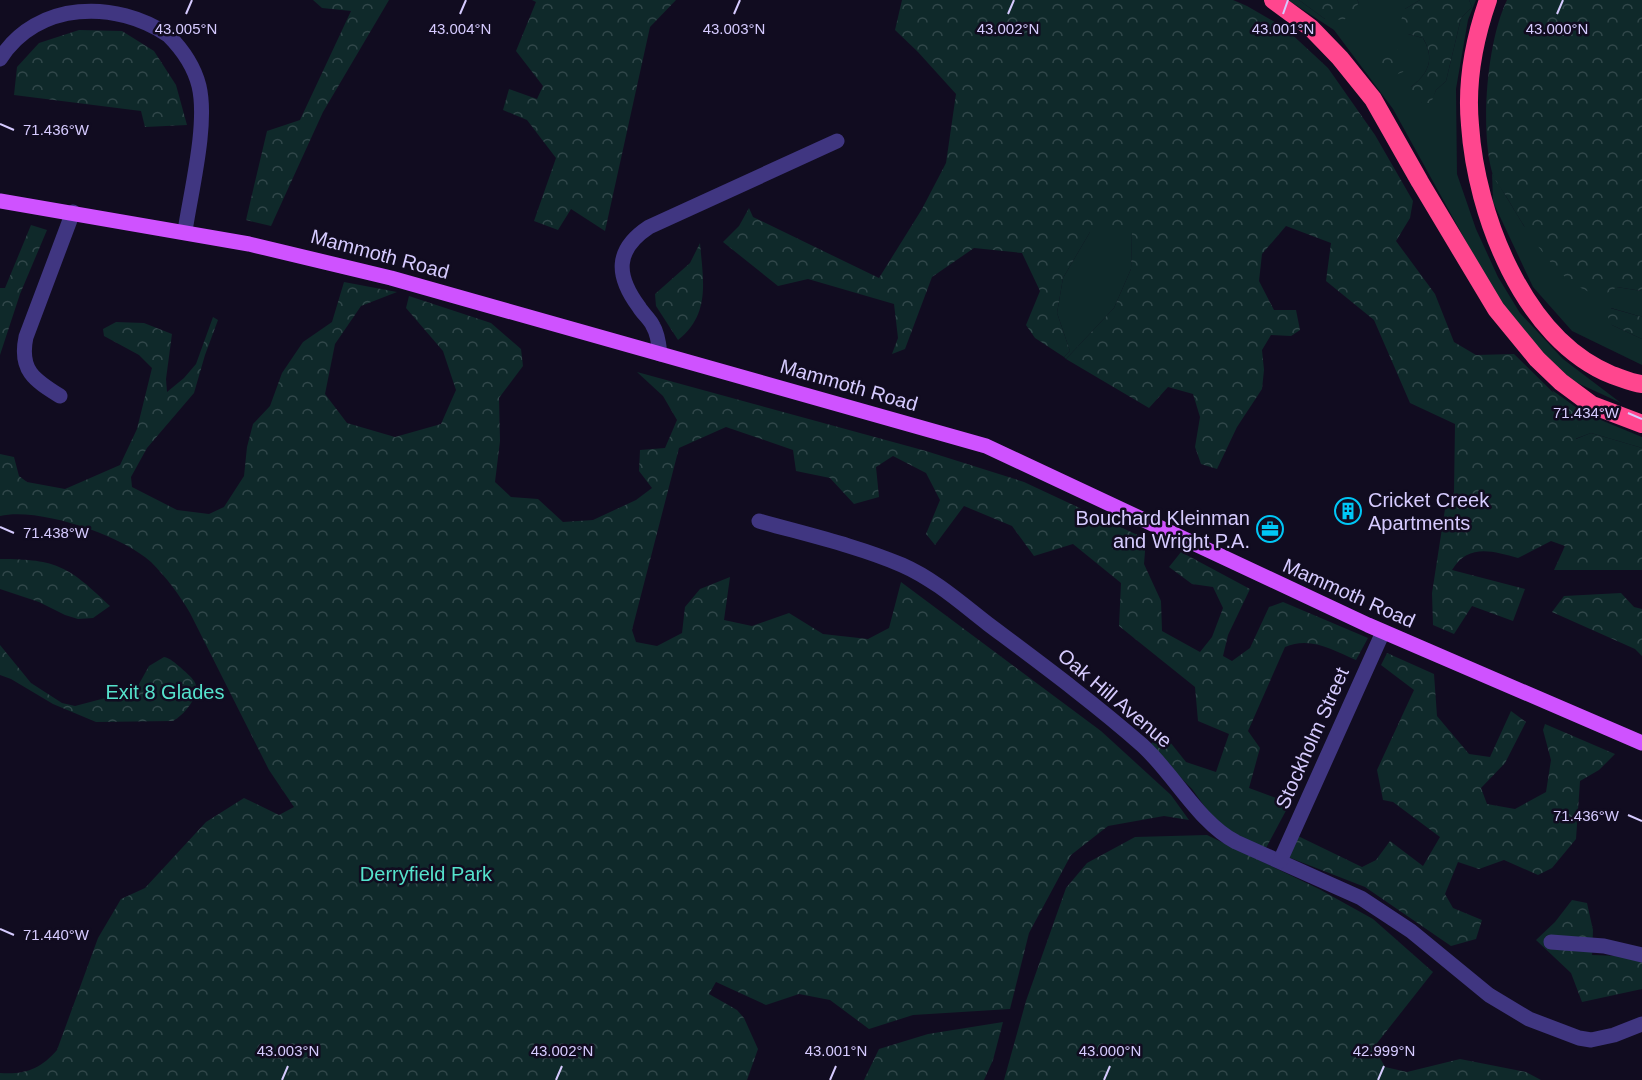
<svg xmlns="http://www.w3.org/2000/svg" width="1642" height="1080" font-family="Arial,sans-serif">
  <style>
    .green { fill: #0f292a }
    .forest { fill: url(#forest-crowns) }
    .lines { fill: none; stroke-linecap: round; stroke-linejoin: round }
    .minor { stroke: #403681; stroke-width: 15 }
    .major { stroke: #cf52ff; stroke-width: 15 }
    .highway { stroke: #ff468e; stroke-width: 18 }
    .ticks { fill: none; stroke: #d6cbff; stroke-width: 2 }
    .labels { text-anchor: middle; stroke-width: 5; stroke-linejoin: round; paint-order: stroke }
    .street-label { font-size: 20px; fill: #d6cbff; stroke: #110c20 }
    .poi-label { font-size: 20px; fill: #d6cbff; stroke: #110c20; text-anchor: start }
    .park-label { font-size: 20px; fill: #55e2cc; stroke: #110c20 }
    .ticks-label { font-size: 15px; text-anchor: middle; fill: #d6cbff; stroke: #110c20; stroke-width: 5; stroke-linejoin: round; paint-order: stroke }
  </style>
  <defs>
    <pattern id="forest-crowns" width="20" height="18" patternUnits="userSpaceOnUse" patternTransform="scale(1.5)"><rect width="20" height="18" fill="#0f292a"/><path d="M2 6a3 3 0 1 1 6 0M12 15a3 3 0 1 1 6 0" fill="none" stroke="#31474a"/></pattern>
  </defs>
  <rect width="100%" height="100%" fill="#110c20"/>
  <g class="green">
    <path d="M1288 0H1299L1325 19 1359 3 1357 0H1420L1405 9 1408 34 1423 38C1435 59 1429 73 1411 87L1422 103H1430L1436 90 1446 81 1461 18 1472 7 1469 0H1476L1468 20 1456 89 1457 174 1476 229 1498 277 1520 313 1563 359 1621 403 1573 381 1524 335 1495 294 1393 109 1334 30Z"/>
    <path d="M1492 173 1524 226 1617 287 1642 291V317L1611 308 1612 325 1642 339V365L1572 331 1533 287 1493 202Z"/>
    <path d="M1090 232H1132L1131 269 1114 308 1066 359 1064 357 1070 351 1057 313 1063 278Z"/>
    <path d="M1552 390 1584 413 1642 437V448L1591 433 1575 439Z"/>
  </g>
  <g class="forest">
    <path d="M313 0H389L323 112 271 226 246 220 267 131 300 120 351 11 322 8Z"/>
    <path d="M532 0H676L650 27 605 231 571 209 558 230 534 221 556 158 527 120 503 110 509 89 537 99 543 86 516 51 536 2Z"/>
    <path d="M902 0H1233L1247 6 1285 28 1328 68 1375 135 1413 201 1410 218 1396 241 1435 294 1454 342 1476 355 1514 354 1578 417 1576 439 1591 433 1642 448V570H1554L1565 546 1551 541 1518 558C1493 551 1468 543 1452 570L1525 589 1513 621 1472 606 1454 634 1433 625 1432 593 1445 509 1454 492 1455 424 1410 403 1374 320 1326 281 1331 243 1286 226 1262 254 1259 281 1274 310H1296L1300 330 1291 336 1271 335 1262 350 1264 370 1262 389 1237 427 1217 469 1201 464 1195 447 1200 417 1193 394 1168 387 1149 408 1066 359 1114 308 1131 269 1132 232H1090L1063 278 1057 313 1070 351 1064 357 1035 338 1026 325 1040 291 1022 253 974 248 932 277 905 349 892 354 898 338 894 304 808 279 778 286 723 242 739 226 749 208 753 217 879 278 922 209 946 163 956 94 918 52 895 30Z"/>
    <path d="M1299 0H1357L1359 3 1344 20 1325 19Z"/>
    <path d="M1420 0H1469L1472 7 1461 18 1446 81 1436 90 1431 103H1422L1411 96V87C1429 73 1435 59 1423 38L1408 34 1399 26 1405 9Z"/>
    <path d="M1507 0H1642V291L1617 287 1601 297C1586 291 1573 285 1562 274 1541 255 1520 220 1506 196 1501 188 1494 180 1492 172 1480 128 1487 41 1507 0Z"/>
    <path d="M79 30 122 31 154 51 176 85 187 125 145 127 141 111 14 95 17 67 39 43Z"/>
    <path d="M1385 47C1396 47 1404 52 1408 62L1403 72 1393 76 1382 71 1379 61Z"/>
    <path d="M31 225 47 230 20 294 0 355V288H5Z"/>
    <path d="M700 243C703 280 711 314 678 340L656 306 655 294 690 263Z"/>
    <path d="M344 282 397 292 361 306 335 344 325 394 347 423 395 437 441 424 456 390 443 351 406 308 409 296 491 323 521 349 523 366 499 398 500 441 495 482 511 497 538 499 563 522 593 520 636 500 652 488 639 471 640 450 665 448 677 420 663 396 637 372 926 451 1024 482 1146 539 1144 564 1161 601 1162 631 1200 652 1212 637 1223 608 1213 587 1192 584 1169 567 1181 552 1250 589 1228 635 1223 656 1232 661 1250 648 1269 607 1283 602 1368 638 1356 660C1333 650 1310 636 1285 647L1248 731 1260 748 1249 788 1290 803 1266 848 1221 829 1192 789 1149 746 1162 732 1186 762 1216 772 1229 734 1198 721 1195 687 1119 626 1121 583 1073 544 1034 556 1012 526 964 506 935 545 926 534 940 500 926 473 893 456 876 467 879 497 854 504 830 478 796 471 793 450 726 427 679 448 632 630 636 642 657 646 682 633 685 607 700 589 730 577 724 620 752 626 789 613 823 634 868 639 889 628 901 582 1101 731 1171 795 1189 820 1164 816 1108 826 1071 855 1029 933 1010 1009 913 1015 869 1029 830 1000 799 994 766 1005 716 982 709 994 737 1010 744 1018 758 1049 747 1080H0V1073C24 1075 41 1069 57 1050L98 938 121 899 145 888 206 822 244 798 279 815 294 807 269 770 190 613C179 594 166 577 151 562 121 535 39 507 0 516V454L14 457 19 476 27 482 65 489 120 465 137 429 152 368 139 355 104 336 103 329 116 322 144 323 172 334 166 379 167 392 184 378 196 364 213 317 218 320 205 355 194 393 147 448 131 477 132 487 177 510 209 514 224 507 244 476 247 447 253 424 270 406 282 373 303 342 332 322Z"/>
    <path d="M1610 308 1642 317V339L1612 325 1608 317Z"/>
    <path d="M0 559C58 559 69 567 110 606L93 618 78 619 65 615 39 602 0 589Z"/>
    <path d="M1621 593 1634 607 1642 609V656L1635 649 1552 612 1564 596Z"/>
    <path d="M0 645 31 683 62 703 75 706 128 692 139 684 149 666 164 657C170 658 175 663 180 667 184 671 191 676 194 681 203 694 183 716 173 721L96 722 53 704 11 679 0 675Z"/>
    <path d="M1387 653 1434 674 1437 716 1469 754 1490 757 1511 711 1526 722 1505 763 1481 788 1487 804 1515 809 1546 792 1551 760 1543 730 1545 724 1615 754 1599 770 1580 781 1576 839 1552 868 1538 875 1504 860 1479 869 1458 862 1445 894 1453 908 1482 920 1476 939 1451 946 1365 887 1288 857 1298 836 1362 867 1376 860 1390 841 1423 866 1440 837 1393 802 1383 800 1377 770 1414 690 1381 665Z"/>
    <path d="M1207 835 1319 889 1373 919 1433 972 1374 1047 1385 1067 1407 1072 1460 1059 1526 1072 1541 1080H1004L1026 1001 1066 888 1087 863 1135 837Z"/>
    <path d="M1572 900 1587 903 1593 930 1592 955 1621 956 1642 960V989L1582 1002 1571 973 1536 940 1555 922Z"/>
    <path d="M1003 1022 993 1060 984 1080H864L879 1049 928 1034Z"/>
  </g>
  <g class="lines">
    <g class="minor">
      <path d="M0 59C37 0 117 0 168 35 182 49 194 66 199 86 208 124 191 191 185 231"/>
      <path d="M660 354C659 345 658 334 653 326 650 319 643 314 639 307 616 276 614 250 649 227L837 141"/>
      <path d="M60 396C34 380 19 370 26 337L73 212"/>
      <path d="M759 521C805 534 858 546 902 565 934 579 961 603 988 624 1040 663 1093 702 1142 745 1174 774 1199 823 1236 842L1361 898 1411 931 1489 995 1529 1019 1579 1038 1591 1040 1614 1035 1642 1024"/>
      <path d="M1280 861 1383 632"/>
      <path d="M1551 942 1604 946 1642 955"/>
    </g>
    <path class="major" d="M0 201 249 244 391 278 986 446 1368 625 1642 743"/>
    <g class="highway">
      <path d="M1273 0 1311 28 1340 58 1373 99 1420 182 1496 309 1537 359 1561 382 1592 405 1642 424"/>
      <path d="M1488 0C1474 40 1466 83 1470 125 1476 214 1523 339 1612 375 1621 378 1632 383 1642 384"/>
    </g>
  </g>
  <path class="ticks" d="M186 14 192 0M460 14 466 0M734 14 740 0M1008 14 1014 0M1283 14 1288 0M1557 14 1563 0M0 124 14 130M1628 413 1642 419M0 527 14 533M1628 815 1642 821M0 929 14 935M282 1080 288 1066M556 1080 562 1066M830 1080 836 1066M1104 1080 1110 1066M1378 1080 1384 1066"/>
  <defs>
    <symbol id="building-ring" viewBox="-11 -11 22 22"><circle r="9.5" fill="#110c20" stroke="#00c7f6" stroke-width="1.5"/><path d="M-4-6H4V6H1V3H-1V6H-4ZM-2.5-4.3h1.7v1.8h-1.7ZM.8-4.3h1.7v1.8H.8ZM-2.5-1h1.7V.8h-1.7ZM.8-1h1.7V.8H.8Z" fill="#00c7f6"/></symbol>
    <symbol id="office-ring" viewBox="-11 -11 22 22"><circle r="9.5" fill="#110c20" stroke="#00c7f6" stroke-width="1.5"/><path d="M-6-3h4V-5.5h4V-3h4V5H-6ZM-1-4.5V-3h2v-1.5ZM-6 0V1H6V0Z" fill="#00c7f6"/></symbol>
  </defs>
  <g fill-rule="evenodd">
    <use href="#building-ring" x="1333" y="496" width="30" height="30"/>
    <use href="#office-ring" x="1255" y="514" width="30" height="30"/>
  </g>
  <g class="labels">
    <g class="street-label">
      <text transform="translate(380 254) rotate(15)" y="7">Mammoth Road</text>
      <text transform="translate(849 385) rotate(16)" y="7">Mammoth Road</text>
      <text transform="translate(1349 593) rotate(24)" y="7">Mammoth Road</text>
      <text transform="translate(1115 698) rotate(40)" y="7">Oak Hill Avenue</text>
      <text transform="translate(1312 738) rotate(-66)" y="7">Stockholm Street</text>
    </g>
    <g class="poi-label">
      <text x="1368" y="507">Cricket Creek<tspan x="1368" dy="23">Apartments</tspan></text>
      <text x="1250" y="525" text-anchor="end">Bouchard Kleinman<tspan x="1250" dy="23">and Wright P.A.</tspan></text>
    </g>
    <g class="park-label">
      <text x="165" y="699">Exit 8 Glades</text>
      <text x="426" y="881">Derryfield Park</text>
    </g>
  </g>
  <g class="ticks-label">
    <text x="186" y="34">43.005°N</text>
    <text x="460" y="34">43.004°N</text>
    <text x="734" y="34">43.003°N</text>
    <text x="1008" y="34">43.002°N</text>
    <text x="1283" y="34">43.001°N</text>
    <text x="1557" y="34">43.000°N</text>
    <text x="56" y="135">71.436°W</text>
    <text x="1586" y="418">71.434°W</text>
    <text x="56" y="538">71.438°W</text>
    <text x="1586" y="821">71.436°W</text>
    <text x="56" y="940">71.440°W</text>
    <text x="288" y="1056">43.003°N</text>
    <text x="562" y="1056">43.002°N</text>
    <text x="836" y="1056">43.001°N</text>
    <text x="1110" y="1056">43.000°N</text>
    <text x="1384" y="1056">42.999°N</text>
  </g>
</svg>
